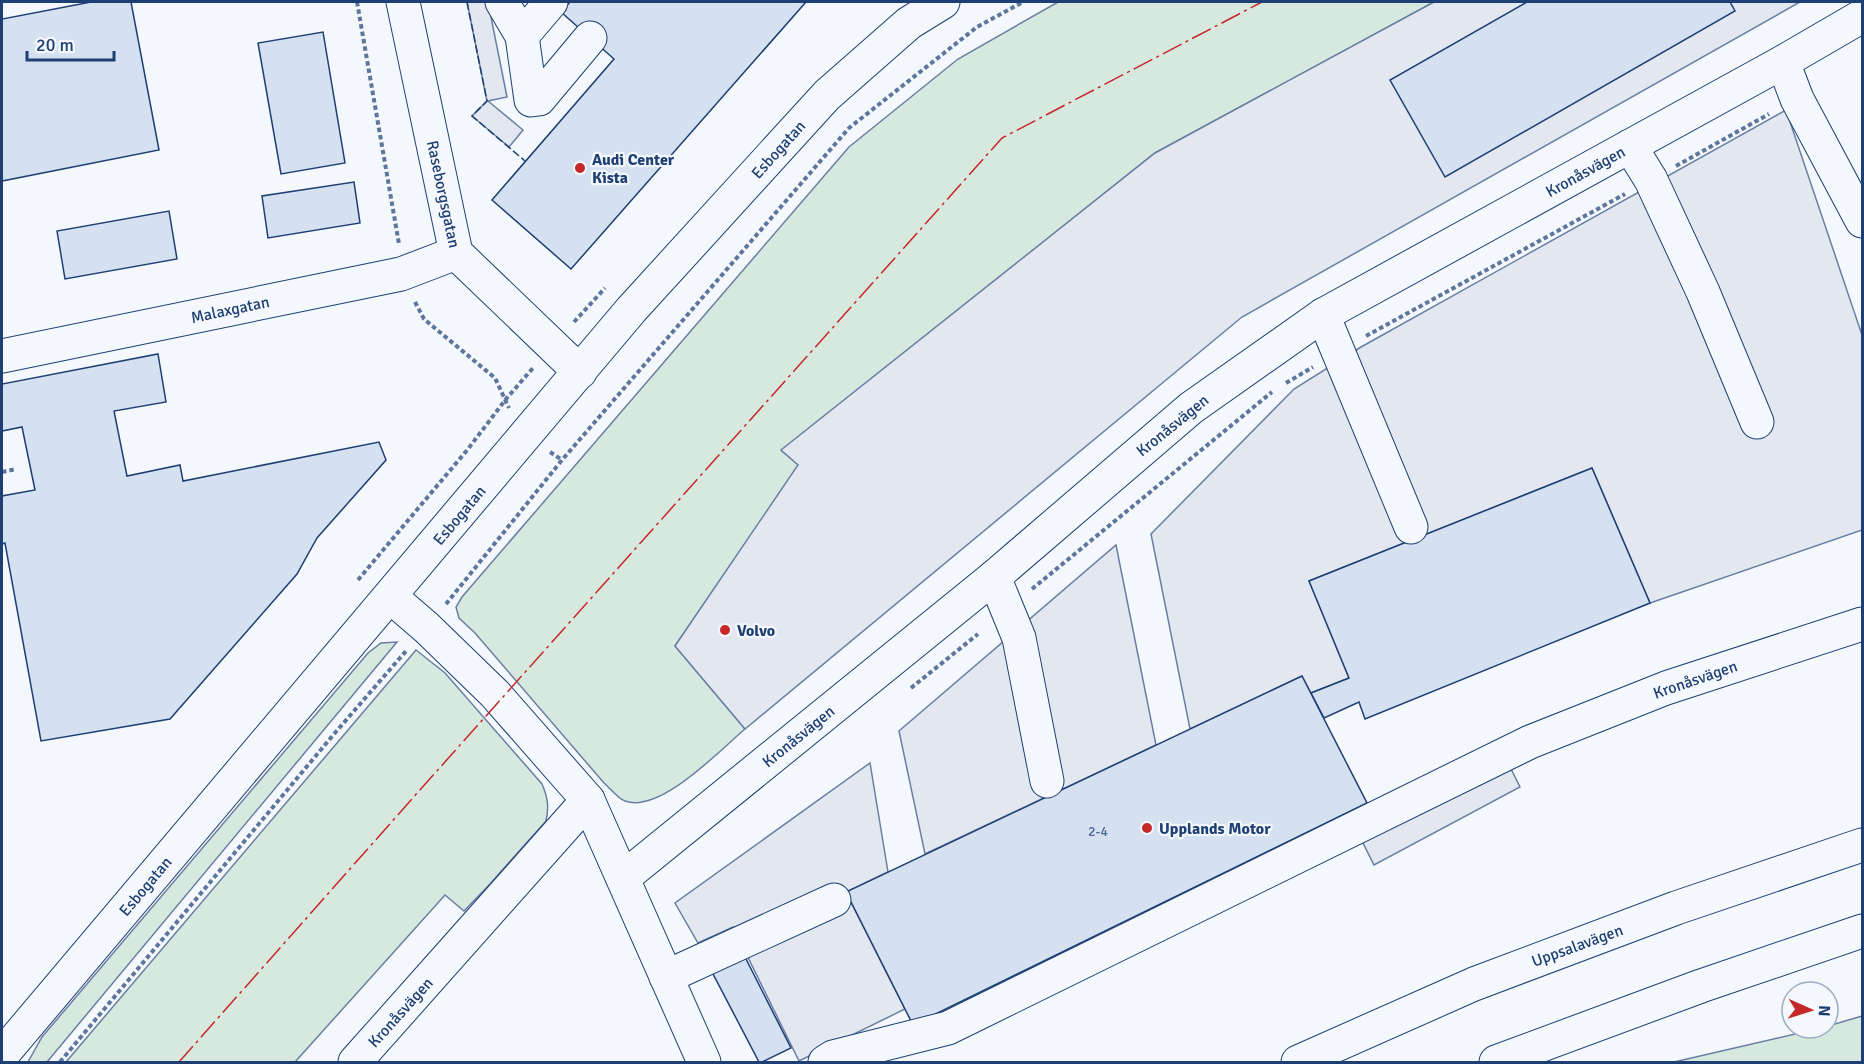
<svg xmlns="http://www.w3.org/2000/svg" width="1864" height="1064" font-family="Signika,sans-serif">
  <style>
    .green { fill: #d7e8df; stroke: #687fa3; stroke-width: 1.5 }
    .parking { fill: #e3e8f0; stroke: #687fa3; stroke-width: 1.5 }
    .building { fill: #d5e0f0; stroke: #1d3f73; stroke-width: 1.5 }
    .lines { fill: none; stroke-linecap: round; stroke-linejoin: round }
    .minor-casing { stroke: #1d3f73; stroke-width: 35 }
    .highway-casing { stroke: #1d3f73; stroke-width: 35 }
    .path { stroke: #5e769c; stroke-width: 4; stroke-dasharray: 4.5 3; stroke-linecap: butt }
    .minor { stroke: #f4f7fb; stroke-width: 33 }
    .highway { stroke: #f4f7fb; stroke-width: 33 }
    .fence { stroke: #1d3f73; stroke-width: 1.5; stroke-dasharray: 8 3; stroke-linecap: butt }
    .power { stroke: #c62828; stroke-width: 1.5; stroke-dasharray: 21 4.5 3 4.5; stroke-linecap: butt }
    .poi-dot { fill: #c62828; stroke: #f4f7fb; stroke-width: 2 }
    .labels { text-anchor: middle; stroke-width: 4.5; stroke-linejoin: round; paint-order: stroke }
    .number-label { font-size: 14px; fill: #4b6792 }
    .street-label { font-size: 16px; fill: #1d3f73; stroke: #f4f7fb }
    .poi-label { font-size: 16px; font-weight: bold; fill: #1d3f73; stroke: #f4f7fb; text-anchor: start }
  </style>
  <rect width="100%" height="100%" fill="#f4f7fb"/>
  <g class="green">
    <path d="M1058 2H1434L1155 153 782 451 799 465 675 646 745 729C720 750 660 814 625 801 618 799 610 788 604 783L475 633 459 618 456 607 462 597 849 147 958 59Z"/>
    <path d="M397 642 47 1062H28L42 1037 368 653 381 643Z"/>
    <path d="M416 650 445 673 542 784C548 798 549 807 546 821L490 884 464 911 445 895 295 1062H66Z"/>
    <path d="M1862 1016V1062H1674L1821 1028H1828V1026Z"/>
  </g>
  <g class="parking">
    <path d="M467 2H488L507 97 488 101 523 130 509 147 472 116 487 101Z"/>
    <path d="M1434 2H1800L1242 317 745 729 675 646 798 465 781 450 1155 153Z"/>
    <path d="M1786 110 1862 335V530L1650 603 1592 468 1309 581 1349 678 1311 693 1302 676 1190 729 1151 534 1294 389 1361 347Z"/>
    <path d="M1116 545 1156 745 925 854 899 731Z"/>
    <path d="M870 763 888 872 846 892 905 1009 799 1061 733 927 698 943 675 903Z"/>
    <path d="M1508 763 1520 787 1374 865 1362 841Z"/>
  </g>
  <g class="building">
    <path d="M91 2H131L159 150 2 181V19Z"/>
    <path d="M570 2H806L571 269 492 200 614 59 561 12Z"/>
    <path d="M1527 2H1730L1735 11 1445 177 1390 80Z"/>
    <path d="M323 32 345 163 281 174 258 43Z"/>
    <path d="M354 182 360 223 268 238 262 196Z"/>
    <path d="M169 211 177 259 65 279 57 231Z"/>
    <path d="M158 354 166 402 114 411 127 476 180 465 183 481 379 442 386 460 317 538 297 574 170 719 41 741 5 543 2 544V496L35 490 22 427 2 431V384Z"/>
    <path d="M1592 468 1650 603 1365 719 1359 702 1324 718 1311 693 1349 678 1309 581Z"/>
    <path d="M1302 676 1367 803 913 1025 846 892Z"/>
    <path d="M744 955 791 1048 762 1062H759L712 972Z"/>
  </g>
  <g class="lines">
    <defs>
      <g id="minor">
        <path d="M403 2 456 253 580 372"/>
        <path d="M502 2 522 36 551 2"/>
        <path d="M522 36 531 100 539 99 590 38"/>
        <path d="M1783 62 1797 99 1862 221"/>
        <path d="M1630 146 1651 180 1703 292 1757 422"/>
        <path d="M1323 315 1411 527"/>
        <path d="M2 356 401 274 456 253"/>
        <path d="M994 577 1019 638 1047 781"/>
        <path d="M391 597 427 628 495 694 588 800 704 1062"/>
        <path d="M623 878 994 577 1191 408 1323 315 1783 62 1862 16"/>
        <path d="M666 977 834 900"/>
        <path d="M2 1055 631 310 827 95 909 23 943 2"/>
        <path d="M355 1062 588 800"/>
        <path d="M825 1062 833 1057 948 1028 1530 742 1666 688 1862 624"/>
      </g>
      <g id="highway">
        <path d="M1298 1062 1474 984 1676 908 1862 845"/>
        <path d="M1496 1062 1701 986 1862 931"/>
      </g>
    </defs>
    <use href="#minor" class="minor-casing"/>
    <use href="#highway" class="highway-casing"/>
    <g class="path">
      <path d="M357 2 399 244"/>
      <path d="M1676 166 1769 114"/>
      <path d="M415 302 424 319 495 378 509 408"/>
      <path d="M574 322 605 288"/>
      <path d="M1366 336 1625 194"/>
      <path d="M1286 383 1313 367"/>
      <path d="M550 452 562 460"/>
      <path d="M2 472 16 469"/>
      <path d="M358 580 468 449 506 399 533 368"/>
      <path d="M1032 589 1272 392"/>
      <path d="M446 604 562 460 849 128 977 27 1023 2"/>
      <path d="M911 688 978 634"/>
      <path d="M60 1062 334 734 406 651"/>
    </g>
    <use href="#minor" class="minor"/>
    <use href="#highway" class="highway"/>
    <path class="fence" d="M467 2 487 101 472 116 525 161"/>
    <path class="power" d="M179 1062 419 791 1002 138 1262 2"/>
  </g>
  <g class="poi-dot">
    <circle cx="580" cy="168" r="6"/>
    <circle cx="725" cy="630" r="6"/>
    <circle cx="1147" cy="828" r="6"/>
  </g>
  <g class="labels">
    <g class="number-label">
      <text x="1098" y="836">2-4</text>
    </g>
    <g class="street-label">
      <text transform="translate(778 149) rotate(-48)" y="6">Esbogatan</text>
      <text transform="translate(1585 171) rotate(-29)" y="6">Kronåsvägen</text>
      <text transform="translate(444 194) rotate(78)" y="6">Raseborgsgatan</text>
      <text transform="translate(230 309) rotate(-12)" y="6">Malaxgatan</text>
      <text transform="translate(1172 425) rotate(-39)" y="6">Kronåsvägen</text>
      <text transform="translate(459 515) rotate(-50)" y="6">Esbogatan</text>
      <text transform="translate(1695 679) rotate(-19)" y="6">Kronåsvägen</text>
      <text transform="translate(798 736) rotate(-39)" y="6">Kronåsvägen</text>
      <text transform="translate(145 886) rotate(-50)" y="6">Esbogatan</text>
      <text transform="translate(1577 945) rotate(-20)" y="6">Uppsalavägen</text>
      <text transform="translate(400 1012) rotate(-48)" y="6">Kronåsvägen</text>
    </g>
    <g class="poi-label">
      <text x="592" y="165">Audi Center<tspan x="592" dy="18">Kista</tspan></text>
      <text x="737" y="636">Volvo</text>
      <text x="1159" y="834">Upplands Motor</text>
    </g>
  </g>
  <rect width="1864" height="1064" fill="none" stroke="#1d3f73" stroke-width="6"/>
  <g transform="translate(1810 1010) rotate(93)"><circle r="28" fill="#f4f7fb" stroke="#9eadc5" stroke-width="1.5"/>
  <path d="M0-4.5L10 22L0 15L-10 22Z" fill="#c62828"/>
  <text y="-9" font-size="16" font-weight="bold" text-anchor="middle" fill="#1d3f73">N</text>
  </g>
  <path d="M27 51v9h87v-9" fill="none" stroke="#1d3f73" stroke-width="3"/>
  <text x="36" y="51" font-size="18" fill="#1d3f73" stroke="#f4f7fb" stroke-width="4.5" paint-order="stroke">20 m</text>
</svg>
